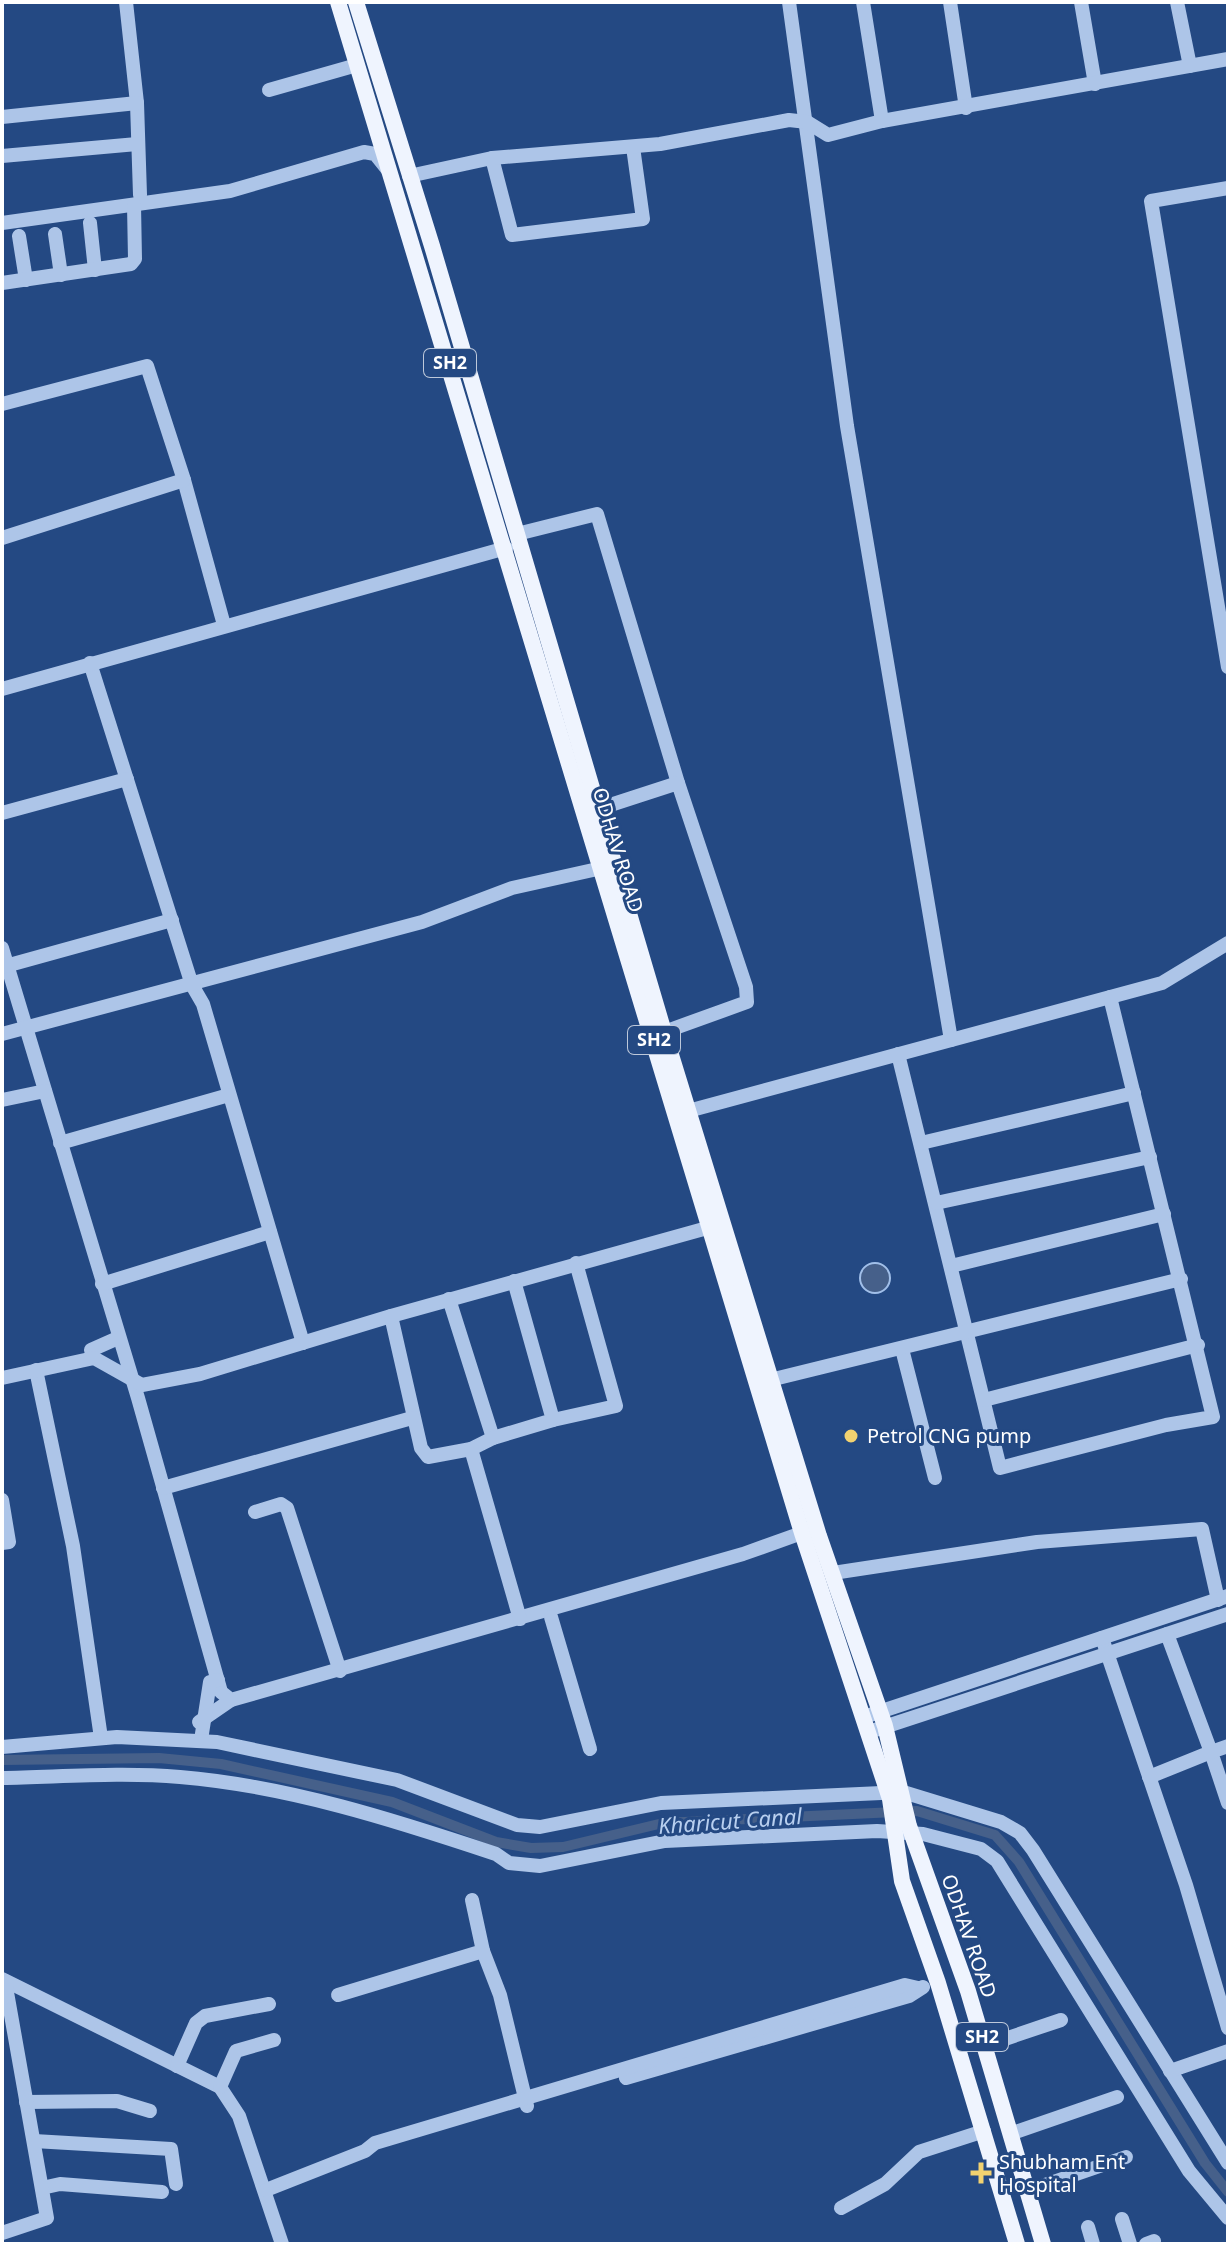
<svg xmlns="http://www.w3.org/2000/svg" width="1230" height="2246" font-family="'Noto Sans',sans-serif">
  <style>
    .water { fill: #46608a; stroke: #a1bfe9; stroke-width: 2 }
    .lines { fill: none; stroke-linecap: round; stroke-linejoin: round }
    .canal { stroke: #46608a; stroke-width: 10 }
    .minor { stroke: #adc5e8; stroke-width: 14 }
    .major { stroke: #eff4fe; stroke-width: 16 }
    .poi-dot { fill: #f2d270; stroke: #244983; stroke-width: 3 }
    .labels { text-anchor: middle; stroke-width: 6; stroke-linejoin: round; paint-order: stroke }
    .shield { fill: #244983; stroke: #bdc8da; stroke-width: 2 }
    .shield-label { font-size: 18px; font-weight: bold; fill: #fff }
    .street-label { font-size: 20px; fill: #fff; stroke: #244983 }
    .poi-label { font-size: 20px; fill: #fff; stroke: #244983; text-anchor: start }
    .water-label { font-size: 22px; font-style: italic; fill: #b8cfef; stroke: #244983 }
  </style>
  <rect width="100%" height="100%" fill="#244983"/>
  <circle class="water" cx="875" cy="1278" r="15"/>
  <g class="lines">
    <path class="canal" d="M2 1760 159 1758 221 1764 392 1802 496 1842 531 1848 563 1847 663 1823 917 1811 995 1835 1019 1862 1205 2163 1228 2192"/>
    <g class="minor">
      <path d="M126 2 137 103 140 195"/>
      <path d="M789 2 847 426 951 1040"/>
      <path d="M863 2 882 121"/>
      <path d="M950 2 966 108"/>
      <path d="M1081 2 1095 84"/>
      <path d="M1177 2 1190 66"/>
      <path d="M269 90 357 65"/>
      <path d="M2 117 137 103"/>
      <path d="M2 156 137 144"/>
      <path d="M492 158 512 235 643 219 633 147"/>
      <path d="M409 176 492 158 660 144 789 120 807 122 828 135 882 121 1228 59"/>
      <path d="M1228 188 1151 201 1228 667"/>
      <path d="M2 223 230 191 364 152 375 154 387 169"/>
      <path d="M90 223 95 270"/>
      <path d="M55 234 61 275"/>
      <path d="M19 236 26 280"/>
      <path d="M2 283 131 264 135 259 134 205"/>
      <path d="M2 404 147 366 184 480 224 625"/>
      <path d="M517 534 597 514 678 783"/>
      <path d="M2 538 184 480"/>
      <path d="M90 663 192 985 203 1004 303 1343"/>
      <path d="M2 689 506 548"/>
      <path d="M598 809 678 783 746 987 747 1002 664 1032"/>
      <path d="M2 813 127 779"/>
      <path d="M2 948 138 1398 221 1692 231 1700 743 1554 813 1529"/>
      <path d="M2 967 172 920"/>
      <path d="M2 1034 422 922 512 888 602 868"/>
      <path d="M898 1054 1000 1468 1166 1425 1213 1417 1110 997"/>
      <path d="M2 1100 45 1091"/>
      <path d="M677 1114 1162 983 1228 943"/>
      <path d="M60 1143 229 1095"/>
      <path d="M921 1143 1134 1093"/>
      <path d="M936 1203 1150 1157"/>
      <path d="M951 1266 1164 1214"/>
      <path d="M102 1284 270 1232"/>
      <path d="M449 1299 493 1438"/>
      <path d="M391 1316 421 1448 428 1457 471 1449 493 1438 553 1420 514 1281"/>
      <path d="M902 1349 935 1478"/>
      <path d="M94 1358 91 1350 118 1338"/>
      <path d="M36 1370 73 1546 101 1738"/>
      <path d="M2 1378 94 1358 142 1385 200 1374 391 1316 718 1225"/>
      <path d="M770 1380 1181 1279"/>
      <path d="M984 1400 1198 1345"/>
      <path d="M553 1420 616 1406 576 1263"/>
      <path d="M471 1449 520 1619"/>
      <path d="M163 1488 412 1418"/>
      <path d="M2 1500 9 1542 2 1543"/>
      <path d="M255 1512 281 1504 287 1508 340 1671"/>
      <path d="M833 1573 1037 1542 1202 1529 1218 1600"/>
      <path d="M551 1617 590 1749"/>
      <path d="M1102 1638 1186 1885 1228 2028"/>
      <path d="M864 1717 1228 1596"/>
      <path d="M199 1722 231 1700"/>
      <path d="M875 1730 1228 1614"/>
      <path d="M201 1740 210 1682 218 1680"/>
      <path d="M1228 1746 1211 1752 1228 1803"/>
      <path d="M2 1747 117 1737 217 1742 397 1780 517 1825 540 1827 661 1803 903 1792 1001 1822 1020 1833 1033 1850 1228 2163"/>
      <path d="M1149 1777 1211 1752 1167 1634"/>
      <path d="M2 1778C61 1777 121 1772 180 1777 288 1786 394 1820 496 1854L509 1863 540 1866 665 1841 877 1831 923 1834 981 1849 997 1861 1189 2171 1228 2218"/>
      <path d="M483 1951 500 1995 527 2106"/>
      <path d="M2 1979 220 2087 239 2116 282 2244"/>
      <path d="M338 1995 483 1951 472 1900"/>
      <path d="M984 2046 1061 2020"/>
      <path d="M177 2066 196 2023 205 2016 269 2004"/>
      <path d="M1170 2071 1228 2051"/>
      <path d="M626 2078 909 1996 923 1987"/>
      <path d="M220 2087 236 2051 274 2040"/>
      <path d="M26 2102 117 2101 150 2111"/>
      <path d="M1010 2134 1117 2097"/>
      <path d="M34 2141 171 2149 176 2184"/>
      <path d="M42 2188 60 2184 162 2192"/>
      <path d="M266 2190 365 2151 375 2143 905 1985 918 1988"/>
      <path d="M1027 2191 1126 2157"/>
      <path d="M841 2208 885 2184 919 2152 984 2131"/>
      <path d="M1122 2219 1130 2244"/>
      <path d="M1088 2227 1093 2244"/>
      <path d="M2 2233 47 2218 5 1981"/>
      <path d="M1146 2244 1154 2241"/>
    </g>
    <g class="major">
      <path d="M338 2 802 1533 890 1799 902 1881 938 1983 1017 2244"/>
      <path d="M356 2 432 246 664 1032 819 1536 885 1726 909 1826 968 1991 1043 2244"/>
    </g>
  </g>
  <g class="poi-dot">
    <circle cx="851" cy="1436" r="8"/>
    <path d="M977 2161h8v8h8v8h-8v8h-8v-8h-8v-8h8z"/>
  </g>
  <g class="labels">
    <g class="shield">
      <rect x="424" y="349" width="52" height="28" rx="6"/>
      <rect x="628" y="1026" width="52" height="28" rx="6"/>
      <rect x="956" y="2023" width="52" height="28" rx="6"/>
    </g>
    <g class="shield-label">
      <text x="450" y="369">SH2</text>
      <text x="654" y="1046">SH2</text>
      <text x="982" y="2043">SH2</text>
    </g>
    <g class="street-label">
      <text transform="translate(618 850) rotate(73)" y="7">ODHAV ROAD</text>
      <text transform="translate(969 1936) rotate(71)" y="7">ODHAV ROAD</text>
    </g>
    <g class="poi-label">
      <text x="867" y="1443">Petrol CNG pump</text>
      <text x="999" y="2169">Shubham Ent<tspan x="999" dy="23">Hospital</tspan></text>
    </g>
    <g class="water-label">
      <text transform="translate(730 1821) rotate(-4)" y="8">Kharicut Canal</text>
    </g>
  </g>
  <rect width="1230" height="2246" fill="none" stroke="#ffffff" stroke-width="8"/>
</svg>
